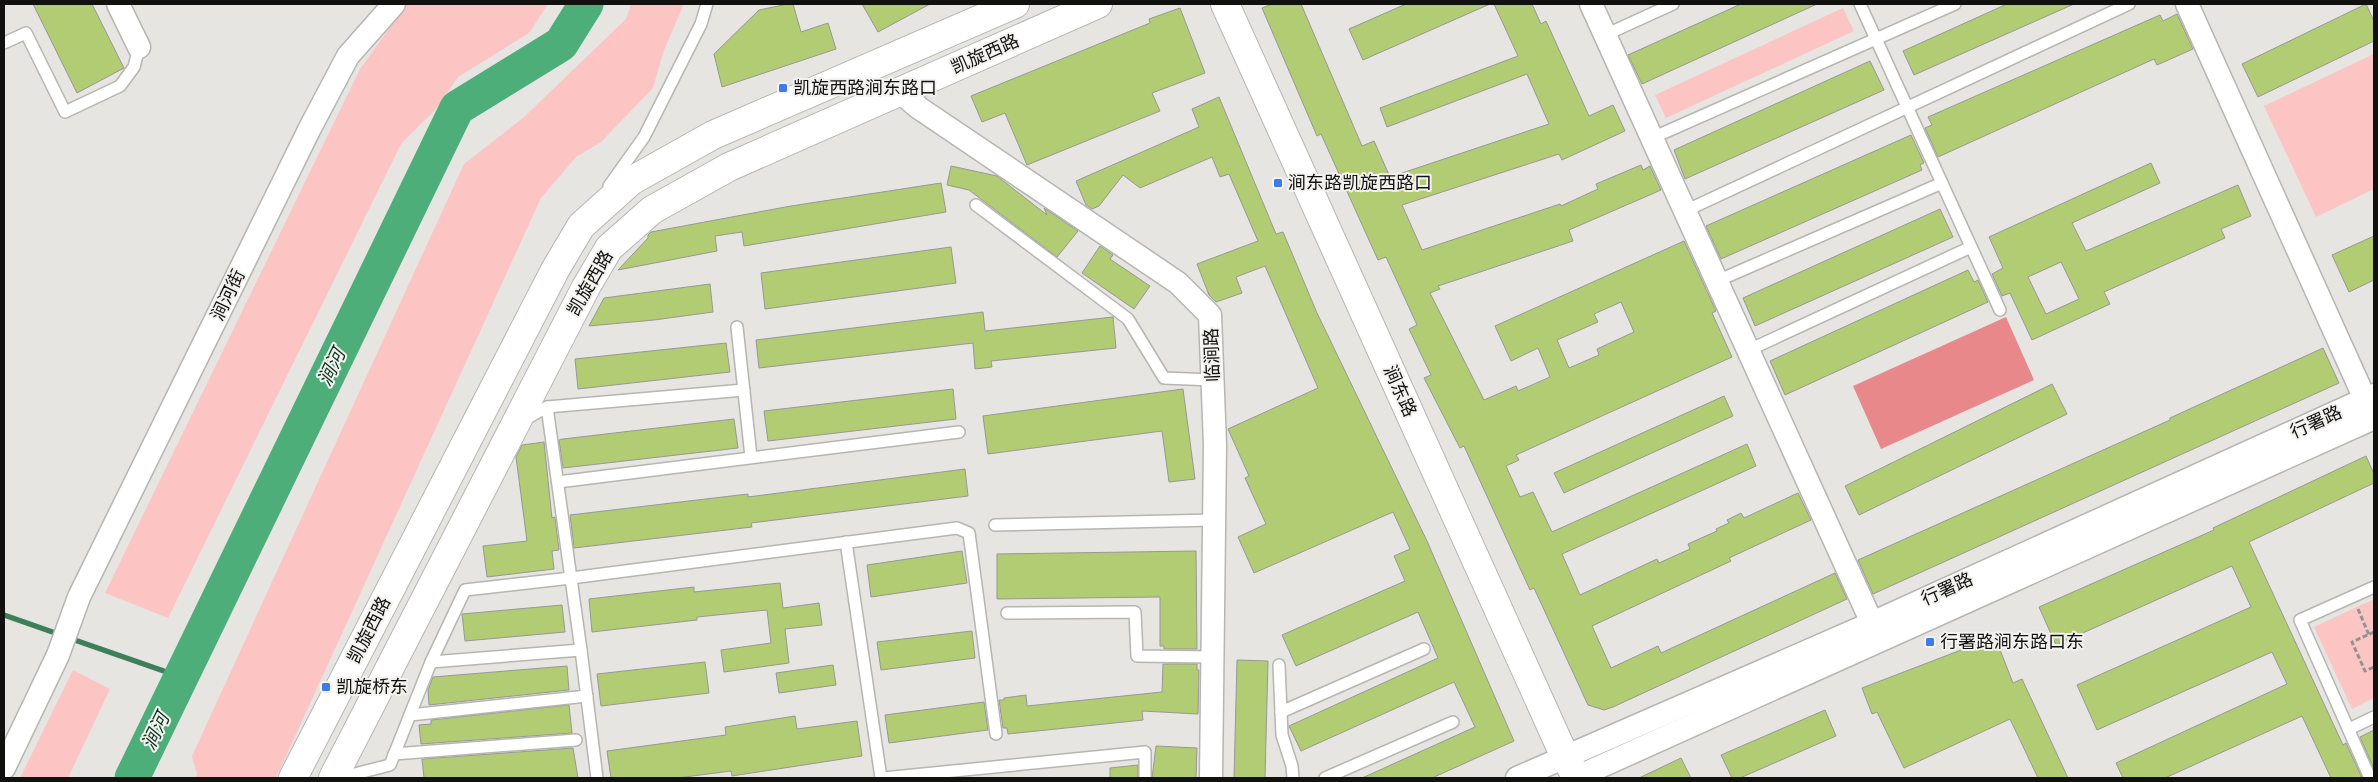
<svg xmlns="http://www.w3.org/2000/svg" width="2378" height="782" font-family="'Roboto Condensed','Noto Sans SC',sans-serif">
  <style>
    .green { fill: #fdc4c4 }
    .forest { fill: #e9888a }
    .lines { fill: none; stroke-linecap: round; stroke-linejoin: round }
    .stream { stroke: #3c7f5a; stroke-width: 5.5 }
    .river { stroke: #4eae7a; stroke-width: 35 }
    .building { fill: #b1cc73; stroke: #979895; fill-rule: evenodd }
    .lane-casing { stroke: #b6b5b2; stroke-width: 14 }
    .street-casing { stroke: #b6b5b2; stroke-width: 25 }
    .secondary-casing { stroke: #b6b5b2; stroke-width: 30 }
    .path { stroke: #939290; stroke-width: 3; stroke-dasharray: 5 2.5; stroke-linecap: butt }
    .lane { stroke: #fff; stroke-width: 11 }
    .street { stroke: #fff; stroke-width: 22 }
    .secondary { stroke: #fff; stroke-width: 28 }
    .poi-dot { fill: #3e7ae9; stroke: #f3f2ef; stroke-width: 2 }
    .labels { text-anchor: middle; stroke-width: 4; stroke-linejoin: round; paint-order: stroke }
    .street-label { font-size: 18px; fill: #111110; stroke: #f3f2ef }
    .poi-label { font-size: 18px; fill: #111110; stroke: #f3f2ef; text-anchor: start }
    .water-label { font-size: 19px; font-style: italic; fill: #09331e; stroke: #f3f2ef }
  </style>
  <rect width="100%" height="100%" fill="#e6e5e2"/>
  <g class="green">
    <path d="M407 4H548L529 33 458 77 435 110 401 144 168 618 105 593 360 69Z"/>
    <path d="M631 4H684L664 50 653 88 601 142 576 157 541 198 276 778H195L197 774 192 756 464 164 523 118 626 19Z"/>
    <path d="M1843 8 1854 31 1666 118 1655 95Z"/>
    <path d="M2374 54V189L2316 217 2264 106Z"/>
    <path d="M2374 599V698L2352 709 2314 627Z"/>
    <path d="M73 670 110 689 68 778H20Z"/>
  </g>
  <path class="forest" d="M2006 317 2034 380 1881 449 1853 386Z"/>
  <g class="lines">
    <g class="stream">
      <path d="M4 615 61 635"/>
      <path d="M69 638 181 677"/>
    </g>
    <path class="river" d="M132 778 457 108 561 44 586 4"/>
  </g>
  <g class="building">
    <path d="M33 4H92L124 68 77 93Z"/>
    <path d="M788 4H793L801 32 828 23 836 49 722 87 714 54 759 10Z"/>
    <path d="M862 4H930L878 32Z"/>
    <path d="M1272 4H1301L1362 146 1374 141 1390 177 1549 124 1527 74 1387 127 1380 108 1518 56 1494 4H1532L1541 24 1546 21 1589 116 1613 105 1625 131 1562 160 1559 154 1402 205 1422 250 1560 204 1561 206 1598 189 1596 184 1641 165 1643 170 1650 166 1661 190 1569 230 1573 241 1438 286 1440 289 1430 293 1484 400 1516 386 1518 391 1550 377 1538 348 1511 361 1495 326 1684 241 1716 311 1712 313 1732 357 1516 455 1519 460 1506 466 1520 497 1533 492 1552 532 1747 444 1756 466 1562 554 1580 595 1657 559 1659 563 1690 549 1688 544 1717 531 1716 529 1729 523 1727 520 1741 513 1744 518 1798 493 1811 520 1729 558 1731 561 1592 626 1611 668 1658 646 1661 653 1835 573 1847 599 1613 707 1604 710 1588 705 1534 588 1530 590 1464 446 1460 448 1424 378 1431 375 1409 329 1417 325 1386 257 1378 260 1321 134 1317 136 1262 8ZM1621 302 1634 332 1597 349 1599 355 1569 368 1557 340 1598 322 1594 314Z"/>
    <path d="M1406 4H1490L1363 60 1349 29Z"/>
    <path d="M1741 4H1817L1642 84 1628 55Z"/>
    <path d="M2007 4H2074L1914 75 1903 51Z"/>
    <path d="M2366 4 2374 21V41L2258 97 2242 64Z"/>
    <path d="M1180 8 1205 73 1152 93 1160 111 1027 165 1005 113 982 122 971 96 1150 23 1149 19Z"/>
    <path d="M2177 14 2193 49 2157 65 2154 59 1938 157 1925 128 1932 125 1928 117 2160 15 2163 21Z"/>
    <path d="M1870 61 1884 90 1685 179 1674 150Z"/>
    <path d="M1219 97 1276 234 1283 232 1317 313 1427 541 1514 741 1432 778H1362L1475 727 1454 682 1301 751 1289 726 1438 658 1418 612 1296 666 1282 635 1405 581 1394 556 1410 549 1393 512 1254 573 1238 537 1266 524 1245 478 1249 476 1228 429 1318 388 1265 266 1236 277 1242 293 1216 302 1209 295 1197 264 1258 241 1229 174 1220 177 1212 157 1140 188 1123 175 1099 206 1092 209 1086 205 1076 181 1199 127 1192 109Z"/>
    <path d="M1911 135 1924 163 1920 165 1922 170 1721 259 1706 226Z"/>
    <path d="M2151 163 2160 183 2072 223 2086 251 2238 185 2251 216 2221 229 2225 238 2104 292 2110 304 2032 340 2010 293 2002 296 1992 274 2003 268 1989 237ZM2061 262 2079 299 2046 314 2028 277Z"/>
    <path d="M951 166 997 176 1047 215 1044 208 1078 231 1057 257 969 190 947 185Z"/>
    <path d="M941 183 946 212 744 246 742 232 715 236 717 251 618 270 648 238V235L651 232 791 206Z"/>
    <path d="M1940 209 1953 237 1755 326 1743 298Z"/>
    <path d="M2374 236V280L2349 292 2332 255Z"/>
    <path d="M1100 246 1113 255 1110 259 1150 286 1134 309 1082 273Z"/>
    <path d="M951 247 956 283 765 309 761 273Z"/>
    <path d="M1968 270 1974 282 1978 280 1988 302 1785 395 1770 361Z"/>
    <path d="M710 284 713 312 654 320 589 326 604 298Z"/>
    <path d="M983 312 985 331 1113 317 1116 348 991 361 992 367 975 369 973 343 759 368 756 340Z"/>
    <path d="M726 343 730 372 578 389 575 359Z"/>
    <path d="M2323 348 2339 383 1873 594 1858 560 2170 420V418Z"/>
    <path d="M2052 384 2067 414 1859 515 1845 486Z"/>
    <path d="M953 389 956 419 768 441 764 411Z"/>
    <path d="M1183 389 1195 479 1169 482 1162 431 988 454 983 416Z"/>
    <path d="M1724 396 1733 416 1564 493 1554 473Z"/>
    <path d="M734 419 738 448 563 468 559 440 563 439Z"/>
    <path d="M544 442 552 518 555 517 559 550 552 551 554 569 487 577 483 546 527 541 516 457 522 445Z"/>
    <path d="M2366 456 2374 474V483L2249 542 2343 745 2346 743 2362 778H2331L2302 716 2165 778H2123L2116 763 2287 684 2272 652 2097 730 2077 685 2251 607 2232 566 2056 645 2039 607 2214 530 2213 528Z"/>
    <path d="M965 469 968 496 751 523 752 527 574 548 570 515 748 494V497Z"/>
    <path d="M962 551 967 583 871 597 867 565Z"/>
    <path d="M1196 551 1197 649H1164V646H1160V597L997 599V554Z"/>
    <path d="M780 583 783 608 819 603 822 625 785 629 789 663 724 672 721 650 771 643 767 610 697 617V620L592 632 589 599 694 587V592Z"/>
    <path d="M562 605 565 632 465 641 462 614Z"/>
    <path d="M972 631 975 658 881 670 877 642Z"/>
    <path d="M1995 637 2013 683 2022 679 2068 778H2038L2010 719 1904 768 1877 712 1872 714 1862 688Z"/>
    <path d="M1237 660 1268 661 1265 778H1234Z"/>
    <path d="M705 662 709 693 601 706 597 674Z"/>
    <path d="M1163 664H1197V670H1199L1198 714 1142 711 1143 720 1008 734 1007 728H1003L999 700H1004V698L1026 695 1027 706 1162 692Z"/>
    <path d="M833 665 836 685 779 693 776 673Z"/>
    <path d="M567 666 569 690 429 705 428 690 433 677Z"/>
    <path d="M984 702 988 730 889 743 885 715Z"/>
    <path d="M569 705 572 733 421 744 419 725 431 724V720Z"/>
    <path d="M1825 710 1836 736 1740 778H1732L1721 755Z"/>
    <path d="M795 716 797 729 857 721 862 756 732 776 731 771 677 778H611L607 751 726 735 725 727Z"/>
    <path d="M2374 730V769L2360 737Z"/>
    <path d="M1156 746 1197 748 1196 778H1152Z"/>
    <path d="M573 748 578 778H424L422 759Z"/>
    <path d="M1681 758 1691 778H1639Z"/>
    <path d="M1138 765V778H1110V768Z"/>
  </g>
  <g class="lines">
    <defs>
      <g id="lane">
        <path d="M1860 4 2000 310"/>
        <path d="M1605 35 1673 4"/>
        <path d="M4 43 26 33 65 112 120 86 134 67 139 47"/>
        <path d="M1652 138 1955 4"/>
        <path d="M609 186 644 137 701 24 707 4"/>
        <path d="M976 205 1128 319 1164 378 1213 380"/>
        <path d="M1685 211 2129 4"/>
        <path d="M1717 281 1942 183"/>
        <path d="M737 327 751 457"/>
        <path d="M1749 350 1971 247"/>
        <path d="M547 407 581 650"/>
        <path d="M524 420 547 407 744 390"/>
        <path d="M558 482 959 432"/>
        <path d="M995 525 1214 520"/>
        <path d="M846 542 881 778"/>
        <path d="M1007 613 1135 612 1137 656 1212 657"/>
        <path d="M431 662 581 650 597 778"/>
        <path d="M1279 665 1282 735 1292 766 1293 778"/>
        <path d="M1281 712 1424 649"/>
        <path d="M410 715 587 696"/>
        <path d="M2349 729 2374 717"/>
        <path d="M394 754 576 740"/>
        <path d="M339 778 390 765 431 662 465 590 571 578 957 528 969 533 996 734"/>
        <path d="M883 778 1145 752V778"/>
        <path d="M1325 778 1453 722"/>
        <path d="M2370 778 2300 620 2374 587"/>
      </g>
      <g id="street">
        <path d="M118 4 139 47"/>
        <path d="M1591 4 1872 623"/>
        <path d="M2187 4 2365 399"/>
        <path d="M900 92 919 108 1178 283 1210 315 1215 445 1211 778"/>
        <path d="M4 768 58 655 79 597 310 128 348 56 394 4"/>
        <path d="M1517 778 1872 623 2374 395"/>
        <path d="M1575 778 2374 418"/>
      </g>
      <g id="secondary">
        <path d="M1225 4 1565 757 1577 778"/>
        <path d="M293 778 555 270 581 226 631 181 713 135 1015 4"/>
        <path d="M333 778 586 287 609 248 652 210 729 167 1098 4"/>
      </g>
    </defs>
    <use href="#lane" class="lane-casing"/>
    <use href="#street" class="street-casing"/>
    <use href="#secondary" class="secondary-casing"/>
    <g class="path">
      <path d="M2358 609 2369 635"/>
      <path d="M2374 632 2352 642 2365 671 2374 667"/>
    </g>
    <use href="#lane" class="lane"/>
    <use href="#street" class="street"/>
    <use href="#secondary" class="secondary"/>
  </g>
  <g class="poi-dot">
    <rect x="778" y="83" width="10" height="10" rx="2.5"/>
    <rect x="1273" y="178" width="10" height="10" rx="2.5"/>
    <rect x="1925" y="637" width="10" height="10" rx="2.5"/>
    <rect x="321" y="682" width="10" height="10" rx="2.5"/>
  </g>
  <g class="labels">
    <g class="street-label">
      <text transform="translate(985 54) rotate(-24)" y="6">凯旋西路</text>
      <text transform="translate(590 283) rotate(-60)" y="6">凯旋西路</text>
      <text transform="translate(228 295) rotate(-64)" y="6">涧河街</text>
      <text transform="translate(1212 355) rotate(-92)" y="6">临涧路</text>
      <text transform="translate(1400 391) rotate(66)" y="6">涧东路</text>
      <text transform="translate(2316 422) rotate(-24)" y="6">行署路</text>
      <text transform="translate(1947 589) rotate(-24)" y="6">行署路</text>
      <text transform="translate(369 630) rotate(-63)" y="6">凯旋西路</text>
    </g>
    <g class="poi-label">
      <text x="793" y="94">凯旋西路涧东路口</text>
      <text x="1288" y="189">涧东路凯旋西路口</text>
      <text x="1940" y="648">行署路涧东路口东</text>
      <text x="336" y="693">凯旋桥东</text>
    </g>
    <g class="water-label">
      <text transform="translate(331 367) rotate(-64)" y="7">涧河</text>
      <text transform="translate(155 731) rotate(-64)" y="7">涧河</text>
    </g>
  </g>
  <rect width="2378" height="782" fill="none" stroke="#111110" stroke-width="10"/>
</svg>
